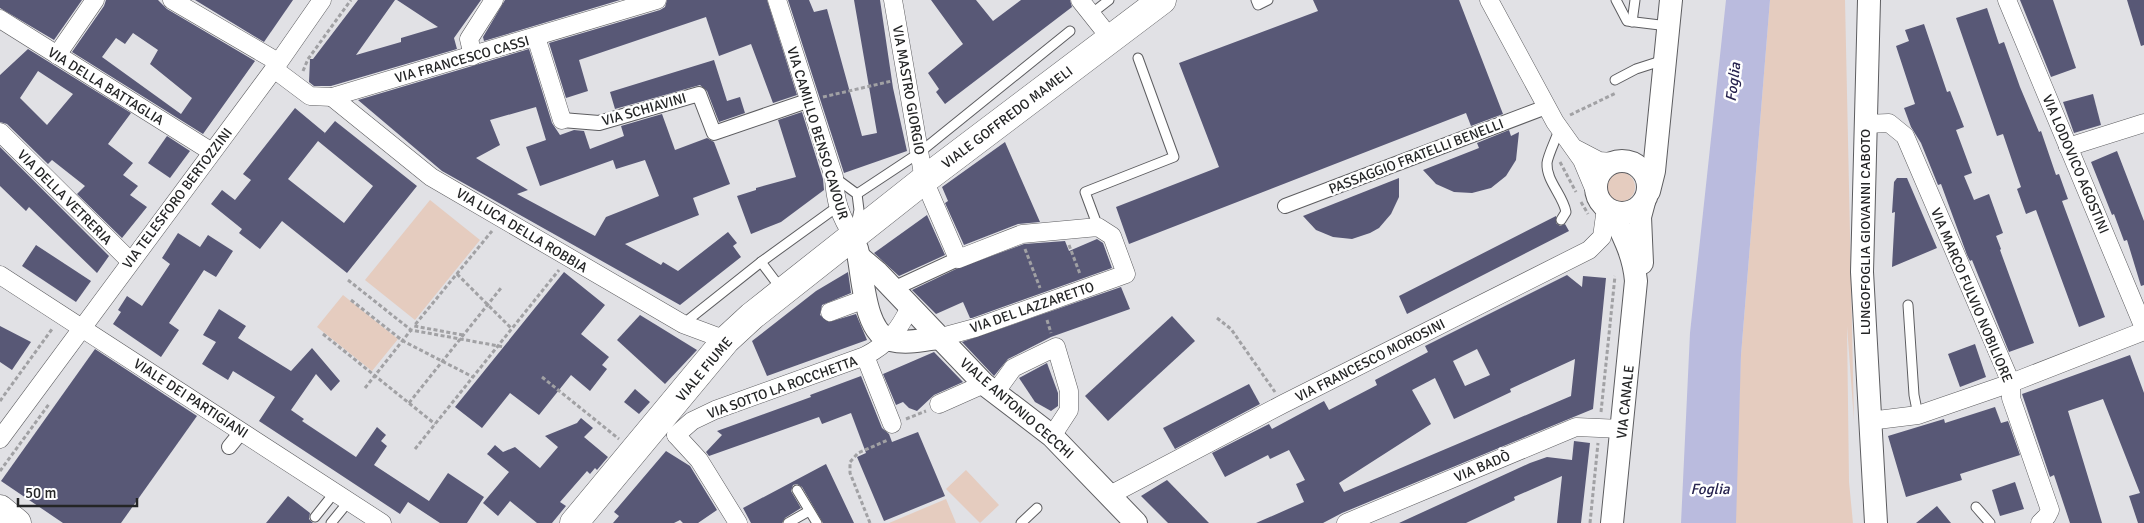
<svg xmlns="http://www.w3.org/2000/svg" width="2144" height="523" font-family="Signika,sans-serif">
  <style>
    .green { fill: #e5ccbf }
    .water { fill: #babbde }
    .building { fill: #585876; fill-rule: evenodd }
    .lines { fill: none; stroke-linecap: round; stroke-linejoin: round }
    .service-casing { stroke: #5d5d60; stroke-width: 11 }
    .pedestrian-casing { stroke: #5d5d60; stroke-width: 16 }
    .minor-casing { stroke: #5d5d60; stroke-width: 19 }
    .tertiary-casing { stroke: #5d5d60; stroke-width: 24 }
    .primary-casing { stroke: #5d5d60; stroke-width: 29 }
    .path { stroke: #a1a1a4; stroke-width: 3; stroke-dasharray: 4 2.5; stroke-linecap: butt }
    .service { stroke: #fff; stroke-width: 9 }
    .pedestrian { stroke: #fff; stroke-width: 14 }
    .minor { stroke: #fff; stroke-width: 18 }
    .tertiary { stroke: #fff; stroke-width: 22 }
    .primary { stroke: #fff; stroke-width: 28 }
    .labels { text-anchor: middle; stroke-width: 5; stroke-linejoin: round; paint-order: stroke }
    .street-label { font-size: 14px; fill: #242526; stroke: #fff }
    .water-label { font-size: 15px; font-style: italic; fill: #26224e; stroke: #fff }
  </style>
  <rect width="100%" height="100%" fill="#e1e1e5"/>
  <g class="green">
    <path d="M1770 0H1845L1854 421 1847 326 1849 482 1853 523H1734L1741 355Z"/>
    <circle cx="1620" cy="187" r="15"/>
    <path d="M430 200 480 240 415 320 365 280Z"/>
    <path d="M343 295 398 339 372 371 317 327Z"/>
    <path d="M966 470 999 505 980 523 946 489Z"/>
    <path d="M946 499 956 523H889Z"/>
  </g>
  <path class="water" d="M1726 0H1770L1741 355 1736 523H1681L1690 333Z"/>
  <g class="building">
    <path d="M0 0H82L54 40 0 8Z"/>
    <path d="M106 0H158L167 9 255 61 203 134 72 52 104 6ZM133 33 158 50 150 64 192 98 181 114 102 57 116 38 125 44Z"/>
    <path d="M195 0H293L264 42Z"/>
    <path d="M358 0H395L356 55 401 42V38L438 27 397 0H481L454 38 457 49 331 86H314L309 82 310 59H313Z"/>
    <path d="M505 0H620L484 41 483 37Z"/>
    <path d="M667 0H767L797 95 773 103 751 44 719 56 706 17 579 60 588 91 566 98 549 43 660 10 665 7Z"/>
    <path d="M788 0H809L814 12 827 9 862 136 877 133 854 0H880L893 88 907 151 844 173Z"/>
    <path d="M931 0H976L993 21 1021 0H1070L1072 7 945 104 936 92 939 89 928 73 963 44Z"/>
    <path d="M1313 0H1459L1503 114 1471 126 1466 113 1129 244 1116 207 1219 167 1179 63 1318 11Z"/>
    <path d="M2020 0H2053L2076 68 2051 77Z"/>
    <path d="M2127 0H2144V45L2141 46Z"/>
    <path d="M1987 8 1999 44 2004 42 2020 87 2039 132 2041 131 2056 175 2059 174 2068 199 2062 201 2105 317 2079 327 2036 210 2026 214 2017 189 2021 187 2003 134 1997 136 1956 18Z"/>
    <path d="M1924 24 1947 92 1950 91 1964 127 1956 130 1972 173 1964 176 1974 200 1989 194 2003 233 1996 236 2001 249 2000 250 2034 343 2009 352 1972 260 1970 261 1967 255 1941 184 1938 185 1921 143 1911 127 1904 108 1915 104 1896 46 1909 41 1905 30Z"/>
    <path d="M28 49 131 113 108 144 133 163 123 175 138 186 130 195 147 207 122 238 77 194 85 186 52 160 48 164 7 124 0 122V75ZM38 71 73 94 47 125 20 98Z"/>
    <path d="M529 49 552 123 560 135 574 130 584 131 590 149 624 136 621 126 662 114 675 150 707 138 714 142 730 184 693 198 699 215 625 244 661 265 663 262 678 271 728 232 737 243 733 246 741 257 680 305 442 171 358 100ZM536 107 546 140 526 147 540 186 613 160 616 169 645 160 659 196 606 217 595 236 517 194 528 190 476 158 500 145 490 120Z"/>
    <path d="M714 60 727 101 740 97 745 113 719 122 707 91 700 85 615 109 610 92Z"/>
    <path d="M2093 94 2101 125 2074 133 2063 102Z"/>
    <path d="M295 108 325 133 324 134 335 121 417 186 347 273 282 221 260 249 239 233 242 229 211 204 222 190 235 200 251 180 243 174ZM318 141 373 186 344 223 288 179Z"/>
    <path d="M802 112 823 179 824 190 781 222 751 234 737 196 756 190V188L796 177 778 120Z"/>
    <path d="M1509 130 1511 136 1519 132 1516 160 1506 176 1491 188 1472 193 1454 192 1436 184 1423 170 1479 148 1477 143Z"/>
    <path d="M167 136 190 151 170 178 148 163Z"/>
    <path d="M1005 142 1040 222 1018 224 964 245 945 203 948 201 942 187Z"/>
    <path d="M0 147 109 256 97 273 29 207 26 211 0 186Z"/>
    <path d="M2117 151 2144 221V285L2141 286 2127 240 2124 241 2114 214 2112 215 2091 162Z"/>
    <path d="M1399 178V197L1391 214 1379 228 1370 233 1352 239 1333 237 1316 230 1303 216Z"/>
    <path d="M1897 178H1907L1937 248 1892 267 1895 212 1892 213 1894 182Z"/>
    <path d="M927 215 945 255 899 276 874 253Z"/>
    <path d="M1556 216V223L1560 226 1565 224 1569 231 1407 314 1399 296Z"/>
    <path d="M178 233 200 247 208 235 233 251 216 277 204 270 169 323 179 330 161 357 113 324 121 312 118 310 127 296 142 306 170 264 162 258Z"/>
    <path d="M1097 239 1103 243 1112 268 972 318H970L963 302 936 314 912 290 956 269 1024 244 1065 241 1069 251Z"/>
    <path d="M36 245 91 281 76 302 22 266Z"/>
    <path d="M564 272 605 305 581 334 609 357 602 365 607 369 590 391 571 375 539 415 510 393 482 428 455 407Z"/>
    <path d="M848 272 851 293 822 305 820 315 829 322 856 314 867 340 767 376 752 341 816 291Z"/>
    <path d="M1567 275 1582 287 1583 276 1606 278 1593 409 1342 513 1323 523H1256L1304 502 1296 484 1305 480 1289 450 1270 459 1268 455 1225 477 1212 453 1269 424 1272 429 1324 401 1329 410 1377 385 1375 380 1428 352 1425 346ZM1477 349 1490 375 1465 386 1453 361ZM1575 359 1571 396 1344 492 1339 483 1431 424 1412 390 1435 378 1454 419 1511 392 1510 389Z"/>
    <path d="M1121 287 1130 309 1051 337 1008 359 994 376 962 342Z"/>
    <path d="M219 309 246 326 238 338 291 371 312 348 340 381 331 391 316 374 291 410 304 419 302 421 356 457 377 427 386 435 381 441 387 446 374 465 429 501 448 473 484 497 467 523H440L408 502 400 514 259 421 275 397 233 371 228 380 202 364 216 342 203 335Z"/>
    <path d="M640 315 697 350 665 384 617 340Z"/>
    <path d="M1172 316 1195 341 1108 421 1085 396Z"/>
    <path d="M0 326 31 342 12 370 0 362Z"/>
    <path d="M1975 344 1986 377 1960 387 1948 354Z"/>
    <path d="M95 349 197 416 121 523H63L1 481Z"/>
    <path d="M934 352 963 382 934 395 917 411 909 408 903 402 896 405 883 374Z"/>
    <path d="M2130 355 2144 393V523H2138L2129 496 2140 493 2103 399 2068 411 2102 523H2070L2054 475 2050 477 2022 394Z"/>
    <path d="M1047 363 1058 393V406L1051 411 1035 402 1019 378Z"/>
    <path d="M861 376 882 428 889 434 892 442 918 432 945 496 884 521 857 457 866 453 851 413 822 424 819 417 709 456 706 452 722 435 717 431 811 397 810 395Z"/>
    <path d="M1249 384 1260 404 1175 449 1163 428Z"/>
    <path d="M635 389 650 402 639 414 624 402Z"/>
    <path d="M1995 407 2001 423 2008 421 2020 455 1960 474 1962 480 1906 497 1888 436 1944 419 1945 423Z"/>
    <path d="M581 418 593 428 584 437 608 457 597 470 595 468 590 474 587 471 560 502 566 506 552 523H537L510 501 498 516 483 503 509 472 487 454 495 445 503 452 515 447 540 468 558 447 545 436 577 423Z"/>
    <path d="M1574 441 1590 443 1581 523H1557L1562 476 1514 497 1515 500 1466 523H1399L1530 463 1547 457 1572 460Z"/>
    <path d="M666 451 690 466 717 510 698 523H683L680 520 674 523H613L619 516 614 512Z"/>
    <path d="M826 464 854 523H823L802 487 797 484 793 485 791 491 801 508 785 518 782 523H751L743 508Z"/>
    <path d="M1167 480 1209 523H1168L1141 496Z"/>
    <path d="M2015 482 2024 509 2000 516 1992 490Z"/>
    <path d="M288 496 310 513 309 519 313 523H266Z"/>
    <path d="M1937 506 1951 523H1916Z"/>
  </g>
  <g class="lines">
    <defs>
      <g id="service">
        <path d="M1256 0 1258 5 1268 0"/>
        <path d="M1616 0 1627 21 1668 26"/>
        <path d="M1091 14 1109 0"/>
        <path d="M1632 22 1635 0"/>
        <path d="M1615 80 1636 69 1664 60"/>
        <path d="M1559 130C1556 139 1548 155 1547 163 1546 181 1563 195 1566 212L1561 220"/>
        <path d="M834 177 857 194 859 210 856 225"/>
        <path d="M857 194 919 153 1070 31"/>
        <path d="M1098 227 1085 192 1174 157 1138 58"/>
        <path d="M761 262 782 290"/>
        <path d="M1908 305 1914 395 1918 415"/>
        <path d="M683 324 761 262 837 207"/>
        <path d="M797 490 817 523"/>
        <path d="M1976 507 1990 523"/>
        <path d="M315 517 335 492"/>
        <path d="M331 523 349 501"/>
        <path d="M788 523 809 511"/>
        <path d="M1021 523 1037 508"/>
      </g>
      <g id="pedestrian">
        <path d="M562 120 599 123 699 94 714 133 810 100"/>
        <path d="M1285 206 1546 107"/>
        <path d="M893 289 958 259"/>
        <path d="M229 447 242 431"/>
      </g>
      <g id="minor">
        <path d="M172 0 278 62"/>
        <path d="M777 0 834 177C835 201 840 216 853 236"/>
        <path d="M893 0 924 180 958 259 1022 234 1098 227 1112 236 1126 274 975 328 938 338"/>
        <path d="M1080 0 1111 39"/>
        <path d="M1489 0 1555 122 1582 160 1595 191"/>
        <path d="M2007 0 2144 328"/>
        <path d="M0 19 212 152"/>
        <path d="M536 37 562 120"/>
        <path d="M57 55 95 0"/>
        <path d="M473 56 469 39 494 0"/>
        <path d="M274 69 310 96 332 97 657 0"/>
        <path d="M332 97 431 177 683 324 726 340"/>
        <path d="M1865 124 1889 123 1905 136 2011 383V398L2050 510 2047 516 2040 523"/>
        <path d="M0 132 130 261"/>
        <path d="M2068 147 2144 123"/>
        <path d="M1576 149 1599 161 1612 162"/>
        <path d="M0 275 382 523"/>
        <path d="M830 312 865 299"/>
        <path d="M865 356 892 424"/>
        <path d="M995 393 1013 368 1056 347 1069 391V410L1052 436"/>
        <path d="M939 404 984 384"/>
        <path d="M1869 421 1918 415 2011 383 2144 331"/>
        <path d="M676 435 692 421 715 410 865 356C888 344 899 330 910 307"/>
        <path d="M676 435 699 460 738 523"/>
        <path d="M0 439 274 69 322 0"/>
        <path d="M1110 495 1283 404 1589 250 1602 237 1606 208"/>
        <path d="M1346 523 1576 427 1622 429"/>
      </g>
      <g id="tertiary">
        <path d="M1869 0 1862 272 1876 523"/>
        <circle cx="1622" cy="187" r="26"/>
        <path d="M1649 191 1654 171 1671 0"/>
        <path d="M1612 212C1623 235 1634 255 1636 281L1612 523"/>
        <path d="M857 249C863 271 863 333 891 340 906 344 923 340 938 338"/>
        <path d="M859 257 878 273 984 384 1052 436 1136 523"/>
        <path d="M1642 263 1640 217 1644 202"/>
      </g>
      <g id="primary">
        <path d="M0 509 17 523"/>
        <path d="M574 523 726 340 752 316 924 180 1162 0"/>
      </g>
    </defs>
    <use href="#service" class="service-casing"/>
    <use href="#pedestrian" class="pedestrian-casing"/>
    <use href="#minor" class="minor-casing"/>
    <use href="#tertiary" class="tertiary-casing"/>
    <use href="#primary" class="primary-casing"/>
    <g class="path">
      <path d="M303 71 308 59 351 0"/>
      <path d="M823 97 892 81"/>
      <path d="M1570 115 1616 93"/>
      <path d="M1560 162 1576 192"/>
      <path d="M1581 202 1588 214"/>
      <path d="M1069 245 1080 274"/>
      <path d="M1025 249 1040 288"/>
      <path d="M457 274 512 329"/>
      <path d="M348 280 411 330 504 347"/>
      <path d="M351 300 403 341 473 377"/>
      <path d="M1217 318 1231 329 1275 392"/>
      <path d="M1047 320 1051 333"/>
      <path d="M323 334 435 424"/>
      <path d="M463 335 414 326 492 231"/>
      <path d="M542 377 619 439"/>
      <path d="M365 388 411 330"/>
      <path d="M0 401 52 329"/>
      <path d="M409 403 501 288"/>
      <path d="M1601 412 1615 276"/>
      <path d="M906 419 926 411"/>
      <path d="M415 449 559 270"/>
      <path d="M0 471 49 404"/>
      <path d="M870 523 850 473V462L858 453 888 440"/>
      <path d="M1590 523 1598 443"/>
    </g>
    <use href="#service" class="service"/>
    <use href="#pedestrian" class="pedestrian"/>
    <use href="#minor" class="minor"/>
    <use href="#tertiary" class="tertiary"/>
    <use href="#primary" class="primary"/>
  </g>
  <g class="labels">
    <g class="street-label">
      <text transform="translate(462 59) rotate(-16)" y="5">VIA FRANCESCO CASSI</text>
      <text transform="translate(106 86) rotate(32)" y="5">VIA DELLA BATTAGLIA</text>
      <text transform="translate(909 90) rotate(80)" y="5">VIA MASTRO GIORGIO</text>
      <text transform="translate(644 109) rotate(-16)" y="5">VIA SCHIAVINI</text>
      <text transform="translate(1007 117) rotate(-37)" y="5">VIALE GOFFREDO MAMELI</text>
      <text transform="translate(818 133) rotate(73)" y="5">VIA CAMILLO BENSO CAVOUR</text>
      <text transform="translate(1416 156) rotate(-21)" y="5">PASSAGGIO FRATELLI BENELLI</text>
      <text transform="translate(2076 164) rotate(67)" y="5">VIA LODOVICO AGOSTINI</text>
      <text transform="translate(65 197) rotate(45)" y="5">VIA DELLA VETRERIA</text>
      <text transform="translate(177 198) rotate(-53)" y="5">VIA TELESFORO BERTOZZINI</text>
      <text transform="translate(522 230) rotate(31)" y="5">VIA LUCA DELLA ROBBIA</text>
      <text transform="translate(1865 232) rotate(-90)" y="5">LUNGOFOGLIA GIOVANNI CABOTO</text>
      <text transform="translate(1972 295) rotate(67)" y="5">VIA MARCO FULVIO NOBILIORE</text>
      <text transform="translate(1032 307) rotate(-19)" y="5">VIA DEL LAZZARETTO</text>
      <text transform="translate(1370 360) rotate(-27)" y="5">VIA FRANCESCO MOROSINI</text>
      <text transform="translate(704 369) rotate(-50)" y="5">VIALE FIUME</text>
      <text transform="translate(782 387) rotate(-20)" y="5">VIA SOTTO LA ROCCHETTA</text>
      <text transform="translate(191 398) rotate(33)" y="5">VIALE DEI PARTIGIANI</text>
      <text transform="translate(1625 402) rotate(-84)" y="5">VIA CANALE</text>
      <text transform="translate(1017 408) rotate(41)" y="5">VIALE ANTONIO CECCHI</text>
      <text transform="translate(1482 466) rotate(-23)" y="5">VIA BADÒ</text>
    </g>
    <g class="water-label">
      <text transform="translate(1733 82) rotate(-83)" y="5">Foglia</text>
      <text x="1710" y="494">Foglia</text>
    </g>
  </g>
  <path d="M18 498v8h119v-8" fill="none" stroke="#242526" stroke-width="2.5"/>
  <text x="25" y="498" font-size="15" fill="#242526" stroke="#ffffff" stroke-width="4" paint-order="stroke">50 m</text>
</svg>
